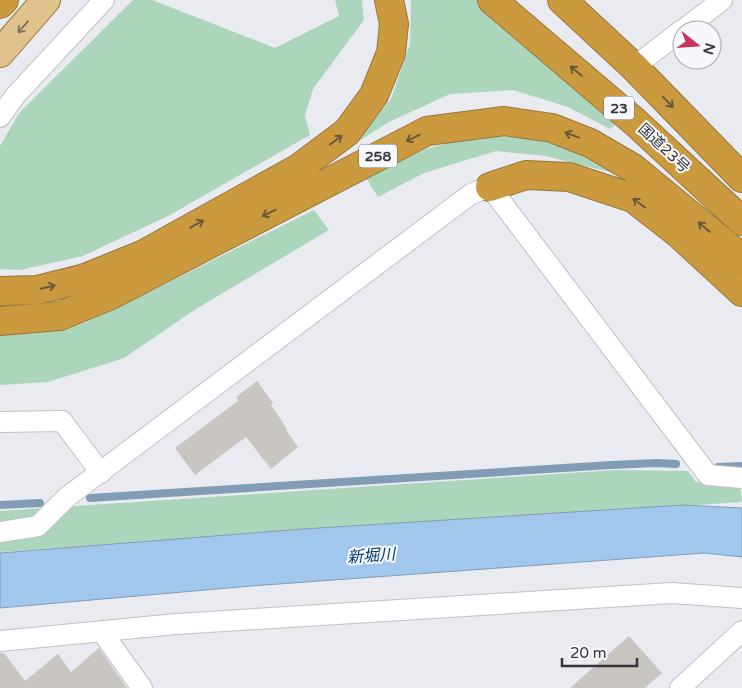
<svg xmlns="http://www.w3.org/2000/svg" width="742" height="688" font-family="'Varela Round','Noto Sans JP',sans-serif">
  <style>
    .green { fill: #acd6bc }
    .water { fill: #a2c7ec; stroke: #829cb6 }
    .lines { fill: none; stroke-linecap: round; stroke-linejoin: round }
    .stream { stroke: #829cb6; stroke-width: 8 }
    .building { fill: #c9c6c2 }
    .street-casing { stroke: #c0c2c6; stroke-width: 22 }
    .primary-casing { stroke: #97773d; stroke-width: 30 }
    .highway-casing { stroke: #97773d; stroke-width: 30 }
    .street { stroke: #fff; stroke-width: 20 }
    .primary { stroke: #e0c28c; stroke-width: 28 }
    .highway { stroke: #cb9a3f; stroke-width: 28 }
    .oneway { stroke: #82755e }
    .oneway2 { stroke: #6a593a }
    .labels { text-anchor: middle; stroke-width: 4; stroke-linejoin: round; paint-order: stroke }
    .shield { fill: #f6f8fd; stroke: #707073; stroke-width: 1 }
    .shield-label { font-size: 14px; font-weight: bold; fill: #363638 }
    .street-label { font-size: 15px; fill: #363638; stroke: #f6f8fd }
    .water-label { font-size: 16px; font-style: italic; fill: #003a67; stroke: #f6f8fd }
  </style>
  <rect width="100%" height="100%" fill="#e9ebf0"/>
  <g class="green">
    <path d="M133 0H152L275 48 339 16 335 0H362L364 20 313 89 305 115 310 135 170 215 83 256 20 270 0 269V146L19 113Z"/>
    <path d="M411 0H482L619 121 610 129 568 107 513 90 450 94 389 122 354 144 391 99 410 44Z"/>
    <path d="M522 134 566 147 609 172 546 156 496 151 424 173 378 197 366 178 426 149 479 135Z"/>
    <path d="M314 210 329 230 196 309 124 358 48 382 0 385V335L81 324 149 292Z"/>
    <path d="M615 470 688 471 696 482 740 486 742 502 0 552V511Z"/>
  </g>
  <path class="water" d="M684 505 742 508V557L705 553 251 586 0 608V553L303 529Z"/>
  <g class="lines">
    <g class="stream">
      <path d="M718 467 742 466"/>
      <path d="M90 498 611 465 657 463 676 464"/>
      <path d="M0 505 40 503"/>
    </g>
  </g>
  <g class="building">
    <path d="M257 381 273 403 271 405 287 429 286 430 298 447 271 469 246 437 195 475 175 448 238 401 236 397Z"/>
    <path d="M629 636 662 673 645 688H570Z"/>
    <path d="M99 648 127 688H0V653H4L25 681 58 654 71 672Z"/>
  </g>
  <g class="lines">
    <defs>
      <g id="street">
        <path d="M683 30 722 0"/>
        <path d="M634 67 682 30"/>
        <path d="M0 117 15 96 104 0"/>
        <path d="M0 422 62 421 101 473"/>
        <path d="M0 532 38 526 67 497 471 194 490 187 708 475 742 478"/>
        <path d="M102 632 142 688"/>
        <path d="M0 641 176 624 672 593 742 598"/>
        <path d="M680 688 742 631"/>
      </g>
      <path id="primary" d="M0 53 46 0"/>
      <g id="highway">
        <path d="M492 0 635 122 742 221"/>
        <path d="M562 0 634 67 742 178"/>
        <path d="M0 4 4 0"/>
        <path d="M490 187 526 175 569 177 633 198 679 234 742 292"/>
        <path d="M0 291 37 290 85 278 142 255 299 168 347 132 374 95 391 53 394 24 389 0"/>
        <path d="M0 321 60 316 111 295 427 131 504 121 552 128 590 143 633 168 742 258"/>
      </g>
    </defs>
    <use href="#street" class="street-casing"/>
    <use href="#primary" class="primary-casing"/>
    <use href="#highway" class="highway-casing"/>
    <use href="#street" class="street"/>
    <use href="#primary" class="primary"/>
    <use href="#highway" class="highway"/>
  </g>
  <defs><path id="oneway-shaft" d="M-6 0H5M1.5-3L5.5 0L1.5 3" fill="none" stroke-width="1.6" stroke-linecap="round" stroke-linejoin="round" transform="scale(1.25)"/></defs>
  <use class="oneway" href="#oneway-shaft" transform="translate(23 27) rotate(131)"/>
  <g class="oneway2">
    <use href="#oneway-shaft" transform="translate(576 71) rotate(-140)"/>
    <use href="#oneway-shaft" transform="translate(668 102) rotate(46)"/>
    <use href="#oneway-shaft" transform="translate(572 135) rotate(-159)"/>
    <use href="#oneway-shaft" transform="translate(413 138) rotate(153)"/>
    <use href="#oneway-shaft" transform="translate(336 140) rotate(-37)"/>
    <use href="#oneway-shaft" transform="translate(639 203) rotate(-143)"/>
    <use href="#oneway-shaft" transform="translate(269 213) rotate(153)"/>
    <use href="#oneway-shaft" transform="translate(197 224) rotate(-29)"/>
    <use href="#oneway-shaft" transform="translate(704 227) rotate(-140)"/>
    <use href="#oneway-shaft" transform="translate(48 287) rotate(-14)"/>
  </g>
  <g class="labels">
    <g class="shield">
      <rect x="604" y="96.5" width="30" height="23" rx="4"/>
      <rect x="359" y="144.5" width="38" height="23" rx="4"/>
    </g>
    <g class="shield-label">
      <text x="619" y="113">23</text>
      <text x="378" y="161">258</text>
    </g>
    <g class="street-label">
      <text transform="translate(664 148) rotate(43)" y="5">国道23号</text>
    </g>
    <g class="water-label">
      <text transform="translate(371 555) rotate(-4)" y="6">新堀川</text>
    </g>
  </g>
  <g transform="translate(697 45) rotate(107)"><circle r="24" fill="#f6f8fd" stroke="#a9aaae"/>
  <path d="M0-4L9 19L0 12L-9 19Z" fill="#c6365d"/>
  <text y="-8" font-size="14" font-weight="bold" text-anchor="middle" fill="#363638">N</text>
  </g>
  <path d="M562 658v8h75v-8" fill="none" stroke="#363638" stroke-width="2.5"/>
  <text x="570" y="658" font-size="15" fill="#363638" stroke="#f6f8fd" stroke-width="4" paint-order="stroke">20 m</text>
</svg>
